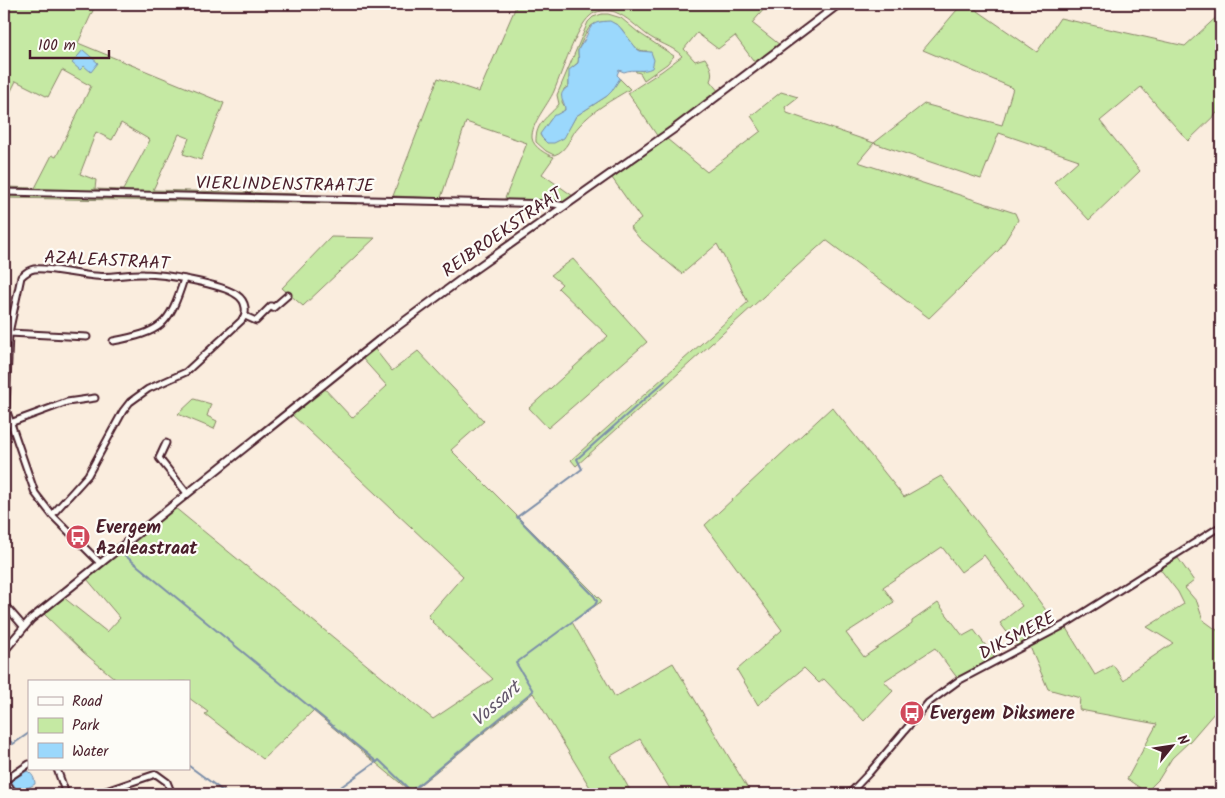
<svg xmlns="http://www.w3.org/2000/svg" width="1225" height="798" font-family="Kalam,sans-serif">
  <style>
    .green { fill: #c5e9a3; stroke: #888467; fill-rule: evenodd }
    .water { fill: #9bd8fc; stroke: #7b8ea8 }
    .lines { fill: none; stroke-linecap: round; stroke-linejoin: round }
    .stream { stroke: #7b8ea8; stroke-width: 2 }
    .minor-casing { stroke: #4a1f2b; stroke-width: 9 }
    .tertiary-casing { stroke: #4a1f2b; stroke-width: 10 }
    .minor { stroke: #fdfcf7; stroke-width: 5 }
    .tertiary { stroke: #fdfcf7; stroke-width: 6 }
    .labels { text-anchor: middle; stroke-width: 4.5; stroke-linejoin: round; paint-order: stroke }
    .street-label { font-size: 18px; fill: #4a1f2b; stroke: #fdfcf7 }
    .poi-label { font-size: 18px; font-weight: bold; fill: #4a1f2b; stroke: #fdfcf7; text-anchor: start }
    .water-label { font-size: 19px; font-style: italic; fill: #62566a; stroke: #fdfcf7 }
  </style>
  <rect width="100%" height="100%" fill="#faedde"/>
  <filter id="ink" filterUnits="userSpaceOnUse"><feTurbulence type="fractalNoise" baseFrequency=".02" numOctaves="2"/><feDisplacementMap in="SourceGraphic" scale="10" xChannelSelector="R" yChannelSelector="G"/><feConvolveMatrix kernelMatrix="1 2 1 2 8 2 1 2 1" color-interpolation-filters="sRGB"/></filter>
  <g filter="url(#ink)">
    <g class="green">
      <path d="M4 4H96L78 43 224 103 201 160 183 154 189 138 179 134 153 190 300 194 301 200 358 201 357 204 4 198V194H8L7 187 35 188 52 155 56 157 91 86 62 70 48 97 16 81 4 105ZM121 123 150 140 123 190 95 189 96 180 80 174 96 132 112 140Z"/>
      <path d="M517 4H760L765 8 752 23 780 45 756 64 735 36 718 49 697 33 684 49 695 61 705 58C710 66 714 72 710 81L719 92 658 137 628 93 662 71 682 56C673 46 657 43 646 34 637 27 627 17 615 12 608 10 596 10 590 16 576 28 562 72 554 91 548 105 531 123 532 138 533 147 547 155 554 157L542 174 573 196 564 203 504 201 527 143 466 122 441 198 393 196 438 78 479 92Z"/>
      <path d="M962 4H968L1037 52 1060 18 1185 46 1221 13V109L1188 141 1141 87 1100 121 1140 171 1089 220 1054 182 1079 160 999 133 981 179 874 143 858 162 1015 213 1018 220 1000 249 929 318 826 240 576 466 571 460 748 302 717 244 682 274 640 239 630 227 641 219 612 178 667 139 707 172 761 131 751 116 781 92 798 97 785 107 787 113 874 143 924 104 1002 125 1013 88 923 50Z"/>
      <path d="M602 14H608L621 18 639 33 674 56 667 64 644 80 640 73 636 72 635 69 643 71 647 51C626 53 629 18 601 22 597 23 593 24 590 27 588 28 578 49 578 51 578 55 579 59 578 63 568 68 569 77 569 86L564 89 562 102 565 107V110L551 119 540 135 547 143 568 130 576 116 607 96 620 79 630 89C612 100 593 110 579 126 570 135 568 151 554 155L546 151 536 142C535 122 549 117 559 104L557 95 588 22 593 17Z"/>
      <path d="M331 237 375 238 303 306 282 288Z"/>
      <path d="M573 259 647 342 548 428 529 408 608 336 558 288 562 284 551 275Z"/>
      <path d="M374 348 392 371 418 351 484 421 451 450 602 601 572 622 615 697 673 663 751 794H673L640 739 611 756 632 794H594L533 693 411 792 313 711 263 759 205 714 208 712 189 698V682H119L83 652 44 614 63 597 107 632 120 618 87 579 174 507 433 719 493 679 432 622 433 621 428 616 463 576 290 413 323 387 352 418 387 386 361 357Z"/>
      <path d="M194 399 211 404 207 416 217 421 214 429 178 414Z"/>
      <path d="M832 407 904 497 941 476 1023 579 1056 624 1018 647 1000 623 1022 606 984 555 961 572 942 547 883 587 894 602 846 633 864 657 912 624V621L938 603 963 636 974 630 995 658 958 679 935 648 884 681 893 691 864 721 824 679 819 683 804 668 758 705 737 670 782 630 705 525Z"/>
      <path d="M1178 558 1194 581 1185 588 1197 602 1203 620 1221 633V705L1190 741 1172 758 1159 779 1146 792 1127 779 1157 724 1080 710 1079 708 1080 698 1048 689 1030 647 1066 628 1095 675 1113 665 1124 681 1132 671 1173 643 1147 627 1184 604 1178 592 1160 569Z"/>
    </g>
    <g class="water">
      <path d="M610 21 619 26 637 49 640 51 651 52 654 60 652 68C643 73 634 68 624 72L619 70 617 75 620 78 612 91 607 96 576 116 564 138 554 143H547L542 138 540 134 554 115H556L565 110C565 98 555 96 569 86V70L578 63C579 59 578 55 578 51 579 47 582 44 584 41 592 25 590 22 610 21Z"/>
      <path d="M83 50 98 63 91 72 84 66 80 70 72 63Z"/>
      <path d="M27 771C32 773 35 779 35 784L22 791H18L11 781Z"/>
    </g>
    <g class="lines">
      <g class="stream">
        <path d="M122 553 377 762 379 760 411 791 533 691 516 663 595 605 597 601 594 596 517 517 582 469 577 459 665 381"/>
        <path d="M4 735 13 744 29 733"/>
        <path d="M189 766 227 794"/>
        <path d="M331 794 376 762"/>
      </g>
      <defs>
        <g id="minor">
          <path d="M4 192 554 204 565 206"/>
          <path d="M245 316 256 321 271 306 273 308 288 295"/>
          <path d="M9 333 87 337"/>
          <path d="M113 341C161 332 169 326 184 279"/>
          <path d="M10 423 67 402 95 398"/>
          <path d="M166 443 159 458 186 492"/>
          <path d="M52 515 88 475 123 411 130 402 148 389 186 372 241 321C248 313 246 301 237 295 222 284 164 274 144 274 128 273 111 278 95 276 78 275 49 267 34 269 29 270 25 273 21 277L9 333 6 409 35 493 52 515 99 562"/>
          <path d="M4 604 23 626"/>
          <path d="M57 769 66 794"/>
          <path d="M5 780 14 794"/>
          <path d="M4 781 29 764"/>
          <path d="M97 794 156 774 167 782 172 794"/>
          <path d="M849 794 869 773 928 703 958 681 1064 625 1221 526"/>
        </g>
        <path id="tertiary" d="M4 651 31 619 379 340 471 272 674 129 839 4"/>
      </defs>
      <use href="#minor" class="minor-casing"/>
      <use href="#tertiary" class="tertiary-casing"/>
      <use href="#minor" class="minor"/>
      <use href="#tertiary" class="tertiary"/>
    </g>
  </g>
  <defs>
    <symbol id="bus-disc" viewBox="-11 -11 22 22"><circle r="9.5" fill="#d1495b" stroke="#fdfcf7"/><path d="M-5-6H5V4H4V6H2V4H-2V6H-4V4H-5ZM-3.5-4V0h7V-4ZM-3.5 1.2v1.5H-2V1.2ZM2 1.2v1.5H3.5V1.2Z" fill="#fff"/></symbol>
  </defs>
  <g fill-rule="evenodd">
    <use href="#bus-disc" x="64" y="523" width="28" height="28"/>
    <use href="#bus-disc" x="898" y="699" width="28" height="28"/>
  </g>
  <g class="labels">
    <g class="street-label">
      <text transform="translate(285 184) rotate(1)" y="6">VIERLINDENSTRAATJE</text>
      <text transform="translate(502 232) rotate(-35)" y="6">REIBROEKSTRAAT</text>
      <text transform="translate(107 260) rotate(3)" y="6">AZALEASTRAAT</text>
      <text transform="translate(1017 635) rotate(-28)" y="6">DIKSMERE</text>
    </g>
    <g class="poi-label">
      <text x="96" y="533">Evergem<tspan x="96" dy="21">Azaleastraat</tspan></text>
      <text x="930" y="719">Evergem Diksmere</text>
    </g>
    <g class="water-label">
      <text transform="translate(495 703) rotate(-41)" y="7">Vossart</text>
    </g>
  </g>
  <rect width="1225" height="798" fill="none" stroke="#fdfcf7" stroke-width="20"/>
  <rect x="10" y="10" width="1205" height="778" fill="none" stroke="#4a1f2b" stroke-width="2" filter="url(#ink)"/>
  <rect x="28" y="680" width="162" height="90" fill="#fdfcf7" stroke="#b5a4a5"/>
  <rect x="38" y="697" width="25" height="8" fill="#fdfcf7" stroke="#b5a4a5"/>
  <text x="72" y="706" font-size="15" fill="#4a1f2b">Road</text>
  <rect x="38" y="718" width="25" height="15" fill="#c5e9a3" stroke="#b5a4a5"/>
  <text x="72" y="730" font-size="15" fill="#4a1f2b">Park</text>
  <rect x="38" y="743" width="25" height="15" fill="#9bd8fc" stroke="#b5a4a5"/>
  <text x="72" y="756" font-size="15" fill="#4a1f2b">Water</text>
  <g transform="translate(1172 746) rotate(60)" stroke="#fdfcf7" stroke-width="4" paint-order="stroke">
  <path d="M0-4L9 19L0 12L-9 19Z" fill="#4a1f2b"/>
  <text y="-8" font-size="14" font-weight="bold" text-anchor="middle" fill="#4a1f2b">N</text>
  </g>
  <path d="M30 50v8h79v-8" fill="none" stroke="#4a1f2b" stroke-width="2.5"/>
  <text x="38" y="50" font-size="15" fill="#4a1f2b" stroke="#fdfcf7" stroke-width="4" paint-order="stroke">100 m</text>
</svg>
